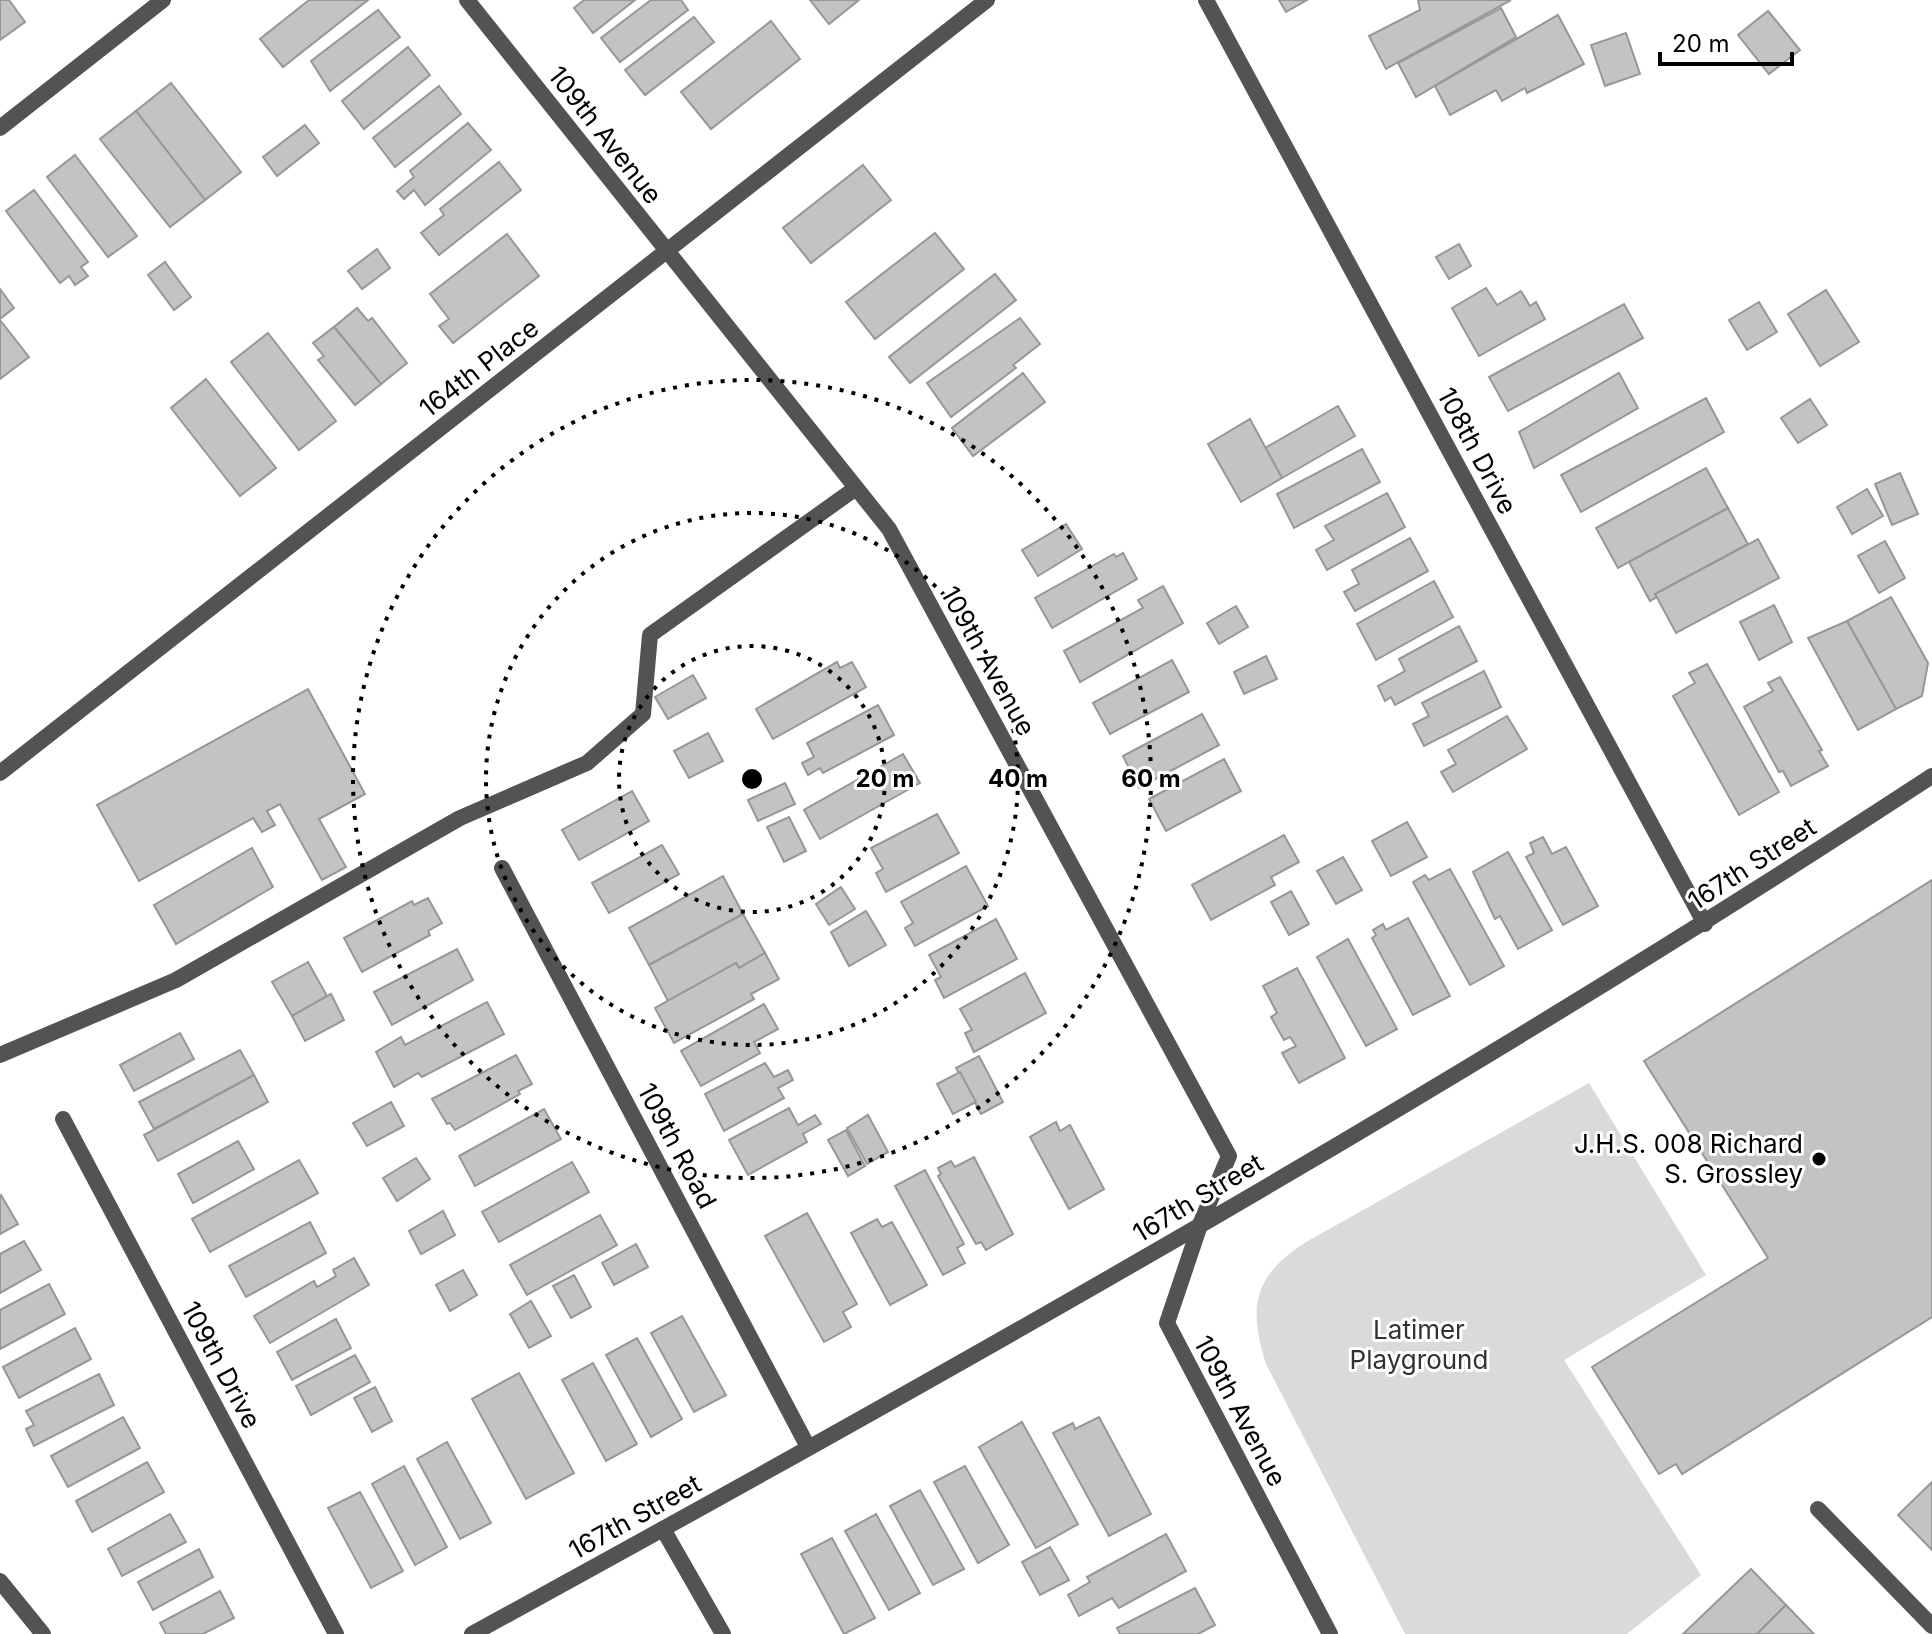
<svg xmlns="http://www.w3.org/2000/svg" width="1932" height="1634" font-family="Inter,sans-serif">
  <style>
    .green { fill: #dadada }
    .building { fill: #c3c3c3; stroke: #979797; stroke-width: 2 }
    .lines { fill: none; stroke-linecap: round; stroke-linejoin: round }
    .lane { stroke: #535353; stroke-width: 16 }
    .street { stroke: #535353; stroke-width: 16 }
    .ring { fill: none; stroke: #000; stroke-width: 4; stroke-dasharray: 4 8 }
    .poi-dot { fill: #000; stroke: #fff; stroke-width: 3 }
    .labels { text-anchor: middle; stroke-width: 6; stroke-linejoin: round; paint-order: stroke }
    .street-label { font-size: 26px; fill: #000; stroke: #fff }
    .poi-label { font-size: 26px; fill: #000; stroke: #fff; text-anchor: end }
    .park-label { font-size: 26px; fill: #313131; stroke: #fff }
    .centre { fill: #000; stroke: #fff; stroke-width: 4 }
    .ring-label { font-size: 24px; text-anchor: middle; font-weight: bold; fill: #000; stroke: #fff; stroke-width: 6; stroke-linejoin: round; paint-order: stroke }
  </style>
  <rect width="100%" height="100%" fill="#fff"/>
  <path class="green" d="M1589 1083 1706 1275 1564 1360 1701 1575 1627 1634H1405L1266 1364C1248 1307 1253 1276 1306 1242Z"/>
  <g class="building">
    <path d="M0 0H9L25 22 0 40Z"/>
    <path d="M309 0H368L283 67 260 39Z"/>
    <path d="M584 0H635L593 33 574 8Z"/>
    <path d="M651 0H681L688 10 620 62 601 38Z"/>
    <path d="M810 0H859L829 24Z"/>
    <path d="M1279 0H1307L1286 12Z"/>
    <path d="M1511 0 1386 69 1369 36 1420 10 1418 0Z"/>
    <path d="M1501 8 1516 37 1416 97 1398 63Z"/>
    <path d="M378 10 400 37 330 91 311 61Z"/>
    <path d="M1768 11 1800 50 1769 74 1738 35Z"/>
    <path d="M1558 15 1584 64 1527 93 1525 88 1502 101 1496 90 1450 115 1435 86Z"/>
    <path d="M694 17 714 42 645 95 625 70Z"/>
    <path d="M771 21 800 59 711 129 681 92Z"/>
    <path d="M1626 33 1640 74 1605 86 1591 45Z"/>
    <path d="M408 47 430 75 364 129 342 101Z"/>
    <path d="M171 83 241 172 205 200 136 111Z"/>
    <path d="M439 86 461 114 395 167 373 138Z"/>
    <path d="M136 111 205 200 170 227 100 139Z"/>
    <path d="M468 123 491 150 425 205 414 190 404 199 397 191 414 177 410 171Z"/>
    <path d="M305 125 319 143 277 176 263 157Z"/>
    <path d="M75 155 137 236 108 257 47 177Z"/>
    <path d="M499 162 521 190 439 255 421 233 444 215 440 209Z"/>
    <path d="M863 165 891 200 811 263 783 228Z"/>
    <path d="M34 190 88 262 81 267 88 276 75 285 69 276 60 283 6 211Z"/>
    <path d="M935 233 964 269 875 339 846 302Z"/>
    <path d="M507 234 539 276 453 343 439 326 449 319 430 294Z"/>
    <path d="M1459 244 1471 266 1449 279 1436 257Z"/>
    <path d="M377 249 390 268 362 289 348 271Z"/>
    <path d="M165 262 191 297 174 310 148 275Z"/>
    <path d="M995 274 1016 300 910 383 889 357Z"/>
    <path d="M1486 288 1497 305 1521 291 1530 306 1536 302 1545 319 1479 356 1452 308Z"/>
    <path d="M0 289 14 308 0 319Z"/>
    <path d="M1826 290 1859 342 1820 366 1788 314Z"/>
    <path d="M1759 302 1777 332 1747 350 1729 320Z"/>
    <path d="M1624 304 1643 338 1508 411 1489 377Z"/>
    <path d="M357 308 368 321 372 318 407 363 381 384 334 327Z"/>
    <path d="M1020 318 1040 344 1013 365 1016 368 951 417 927 383Z"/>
    <path d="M0 320 29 357 0 379Z"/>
    <path d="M334 327 381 384 355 405 318 360 324 356 313 343Z"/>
    <path d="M268 333 336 421 299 450 231 362Z"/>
    <path d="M1023 373 1045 402 973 456 952 428Z"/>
    <path d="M1619 373 1638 408 1534 468 1519 432Z"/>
    <path d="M206 379 276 468 240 496 171 408Z"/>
    <path d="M1706 398 1724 432 1581 512 1561 475Z"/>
    <path d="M1810 399 1827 425 1798 443 1781 418Z"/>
    <path d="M1338 406 1355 436 1282 478 1265 448Z"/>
    <path d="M1250 419 1282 478 1241 502 1208 444Z"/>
    <path d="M1362 449 1380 482 1294 528 1277 494Z"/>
    <path d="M1706 468 1728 508 1618 568 1596 528Z"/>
    <path d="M1900 473 1918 514 1892 525 1875 484Z"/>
    <path d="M1867 489 1883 516 1852 534 1837 507Z"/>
    <path d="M1387 493 1405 527 1327 570 1316 550 1334 540 1325 526Z"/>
    <path d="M1728 508 1748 544 1655 594 1657 597 1650 601 1629 562Z"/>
    <path d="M1066 524 1082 549 1038 576 1022 550Z"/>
    <path d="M1410 538 1428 571 1355 611 1344 592 1359 584 1352 570Z"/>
    <path d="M1758 539 1779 578 1676 633 1655 594Z"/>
    <path d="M1885 541 1905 578 1879 593 1858 556Z"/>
    <path d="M1123 553 1137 579 1052 628 1035 598 1114 554 1116 557Z"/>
    <path d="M1434 581 1453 617 1376 660 1357 624Z"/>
    <path d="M1163 586 1183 623 1080 682 1064 651 1143 608 1138 600Z"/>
    <path d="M1891 597 1928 663 1922 696 1896 709 1847 621Z"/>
    <path d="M1774 605 1792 642 1759 660 1740 622Z"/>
    <path d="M1236 606 1248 627 1219 644 1207 623Z"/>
    <path d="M1847 621 1896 709 1858 730 1808 638Z"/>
    <path d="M1459 626 1477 661 1395 705 1391 697 1385 701 1378 686 1405 671 1399 659Z"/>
    <path d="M1266 656 1277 679 1244 694 1234 672Z"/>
    <path d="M1172 660 1189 692 1110 734 1093 703Z"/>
    <path d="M837 662 840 668 852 662 866 687 773 739 756 709Z"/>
    <path d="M1707 664 1779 792 1739 815 1673 696 1695 683 1689 673Z"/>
    <path d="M1484 671 1501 707 1424 746 1413 724 1429 716 1422 703Z"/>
    <path d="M693 675 706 698 668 719 655 697Z"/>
    <path d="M1780 677 1822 750 1819 751 1828 766 1791 786 1783 771 1779 772 1744 707 1773 691 1768 683Z"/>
    <path d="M308 689 365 794 319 819 346 867 322 880 280 804 267 811 275 825 262 832 253 818 139 881 97 805Z"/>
    <path d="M878 705 894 735 823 773 820 768 808 775 802 763 814 757 807 743Z"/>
    <path d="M1202 714 1219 745 1139 788 1123 756Z"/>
    <path d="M1507 716 1527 749 1453 792 1441 772 1456 764 1448 750Z"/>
    <path d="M708 733 723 761 689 778 674 751Z"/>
    <path d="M903 754 920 783 820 839 804 810Z"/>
    <path d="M1224 759 1241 791 1166 831 1149 799Z"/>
    <path d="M785 783 795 804 758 821 748 800Z"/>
    <path d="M632 791 649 821 579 860 562 830Z"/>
    <path d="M937 814 959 853 886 892 876 873 883 869 871 848Z"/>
    <path d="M789 817 806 851 784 862 767 827Z"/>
    <path d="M1407 822 1427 857 1391 876 1372 841Z"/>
    <path d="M1284 835 1299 862 1271 877 1275 885 1211 920 1192 885Z"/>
    <path d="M1543 837 1552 854 1566 847 1598 906 1563 925 1526 857 1534 853 1530 843Z"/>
    <path d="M662 845 679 874 609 913 592 883Z"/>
    <path d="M252 848 273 887 176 944 154 905Z"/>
    <path d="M1508 852 1552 930 1518 949 1500 916 1495 919 1473 872Z"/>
    <path d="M1343 857 1362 890 1336 904 1317 871Z"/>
    <path d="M966 866 988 906 915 946 905 928 913 923 901 902Z"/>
    <path d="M1450 869 1504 966 1470 985 1413 882 1425 875 1429 880Z"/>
    <path d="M723 876 743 914 649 965 629 928Z"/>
    <path d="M1932 880V1317L1682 1474 1676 1464 1659 1474 1592 1367 1768 1258 1644 1061Z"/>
    <path d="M841 887 855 909 829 925 816 904Z"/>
    <path d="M1291 891 1309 924 1289 935 1271 902Z"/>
    <path d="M428 898 442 923 428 931 430 935 362 972 344 938 412 901 414 905Z"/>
    <path d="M866 911 886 945 849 966 831 932Z"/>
    <path d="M743 914 765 953 739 968 736 963 668 1001 649 965Z"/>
    <path d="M1408 918 1450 996 1413 1015 1372 938 1376 935 1373 930 1383 924 1386 930Z"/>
    <path d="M996 919 1017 959 944 998 935 980 941 977 929 955Z"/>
    <path d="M1348 939 1397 1029 1366 1046 1317 957Z"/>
    <path d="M457 949 473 980 392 1025 374 992Z"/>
    <path d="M765 953 779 979 751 994 754 999 674 1043 655 1008 736 963 739 968Z"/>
    <path d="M308 962 327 996 292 1016 272 982Z"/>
    <path d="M1297 968 1345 1058 1299 1083 1282 1053 1296 1046 1290 1037 1284 1040 1271 1017 1277 1013 1263 986Z"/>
    <path d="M1025 973 1046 1013 974 1052 965 1033 972 1030 960 1009Z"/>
    <path d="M331 994 344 1020 305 1041 292 1016Z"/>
    <path d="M487 1002 504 1034 422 1077 418 1073 394 1087 376 1052 401 1037 405 1045Z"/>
    <path d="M764 1004 778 1029 754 1042 760 1053 701 1086 681 1051Z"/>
    <path d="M180 1033 194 1059 134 1091 120 1065Z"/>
    <path d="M240 1050 254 1075 154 1129 139 1102Z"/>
    <path d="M516 1055 532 1084 518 1091 520 1094 455 1130 450 1123 447 1124 432 1099Z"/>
    <path d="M979 1056 1003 1102 981 1114 956 1068Z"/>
    <path d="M765 1063 774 1077 788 1070 793 1080 778 1088 784 1098 724 1131 705 1094Z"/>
    <path d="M960 1072 976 1102 953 1114 937 1084Z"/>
    <path d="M254 1075 268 1102 158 1161 144 1135Z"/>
    <path d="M391 1102 404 1126 367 1146 353 1123Z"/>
    <path d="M789 1108 798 1125 815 1115 821 1124 803 1134 807 1142 748 1175 729 1140Z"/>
    <path d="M544 1109 561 1139 475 1186 459 1156Z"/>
    <path d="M868 1115 888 1152 867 1164 847 1128Z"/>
    <path d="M1056 1122 1060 1131 1070 1125 1104 1189 1069 1209 1030 1137Z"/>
    <path d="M846 1130 865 1166 848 1176 828 1140Z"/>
    <path d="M238 1141 254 1169 193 1203 178 1174Z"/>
    <path d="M974 1157 1013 1234 986 1250 981 1242 976 1244 938 1176 941 1174 938 1168 951 1161 955 1167Z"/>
    <path d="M416 1158 430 1179 397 1201 383 1178Z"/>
    <path d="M299 1160 318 1193 210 1252 192 1219Z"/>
    <path d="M572 1162 589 1192 499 1242 482 1212Z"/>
    <path d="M925 1170 964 1244 957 1248 965 1263 943 1275 895 1186Z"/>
    <path d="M1 1195 18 1224 0 1234V1196Z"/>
    <path d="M443 1211 455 1235 421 1254 409 1231Z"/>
    <path d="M807 1213 857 1304 843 1312 851 1327 824 1342 765 1236Z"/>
    <path d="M600 1215 617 1245 527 1295 510 1265Z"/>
    <path d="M877 1219 882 1227 892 1222 927 1285 890 1305 851 1233Z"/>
    <path d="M310 1222 326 1253 246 1297 229 1266Z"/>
    <path d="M24 1241 41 1270 0 1293V1254Z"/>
    <path d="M636 1244 648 1267 614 1285 602 1263Z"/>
    <path d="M354 1258 369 1285 270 1343 254 1316 314 1281 317 1287 336 1276 333 1270Z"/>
    <path d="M463 1270 477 1295 450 1311 436 1285Z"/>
    <path d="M574 1275 591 1307 571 1318 553 1286Z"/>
    <path d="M49 1284 65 1314 0 1349V1310Z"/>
    <path d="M531 1301 551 1336 529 1348 510 1314Z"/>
    <path d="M682 1316 726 1395 694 1412 651 1333Z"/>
    <path d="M336 1319 351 1348 292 1380 277 1352Z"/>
    <path d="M75 1328 91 1359 19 1398 3 1367Z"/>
    <path d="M637 1338 682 1419 651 1437 606 1355Z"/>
    <path d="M355 1355 370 1382 311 1415 296 1386Z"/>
    <path d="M593 1363 637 1444 606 1461 562 1380Z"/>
    <path d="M519 1373 574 1473 526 1499 472 1399Z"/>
    <path d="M99 1374 114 1405 34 1446 26 1429 34 1425 26 1411Z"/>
    <path d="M375 1387 392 1421 372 1432 354 1398Z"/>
    <path d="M123 1417 140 1448 68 1487 51 1456Z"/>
    <path d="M1099 1417 1151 1514 1109 1536 1053 1433 1073 1423 1075 1429Z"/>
    <path d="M1022 1422 1078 1524 1036 1548 979 1447Z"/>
    <path d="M447 1442 491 1523 460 1539 417 1459Z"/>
    <path d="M147 1462 164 1492 92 1532 76 1501Z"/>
    <path d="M404 1466 447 1547 415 1565 372 1484Z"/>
    <path d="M965 1466 1009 1545 978 1563 934 1482Z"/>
    <path d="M1932 1482V1550L1898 1515Z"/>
    <path d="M920 1490 964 1569 933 1585 890 1506Z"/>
    <path d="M360 1492 403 1571 371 1588 328 1508Z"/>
    <path d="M170 1514 186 1542 122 1576 108 1549Z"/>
    <path d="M876 1514 920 1593 889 1610 845 1531Z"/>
    <path d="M1166 1534 1186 1571 1119 1608 1112 1598 1079 1616 1068 1595 1090 1582 1087 1577Z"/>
    <path d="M832 1538 875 1618 844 1634 801 1554Z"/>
    <path d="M1050 1547 1069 1580 1040 1595 1022 1562Z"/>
    <path d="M199 1549 213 1577 153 1610 138 1582Z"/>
    <path d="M1751 1569 1786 1605 1757 1634H1683Z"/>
    <path d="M1195 1588 1215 1625 1198 1634H1120L1117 1628Z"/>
    <path d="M220 1591 234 1618 203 1634H166L160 1623Z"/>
    <path d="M1786 1605 1814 1634H1757Z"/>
  </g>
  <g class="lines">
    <path class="lane" d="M0 1055 176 980 460 818 587 763 643 714 650 635 856 488"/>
    <g class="street">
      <path d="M467 0 889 529 1229 1156 1201 1222 1167 1323 1330 1634"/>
      <path d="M1206 0 1705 924"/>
      <path d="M0 128 163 0"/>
      <path d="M0 773 987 0"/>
      <path d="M502 868 808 1447"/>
      <path d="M63 1119 336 1634"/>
      <path d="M1818 1509 1932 1626"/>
      <path d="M663 1529 723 1634"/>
      <path d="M0 1581 43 1634"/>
      <path d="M472 1634C967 1363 1460 1085 1932 776"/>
    </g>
  </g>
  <g class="ring">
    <circle cx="752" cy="779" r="133"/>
    <circle cx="752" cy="779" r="266"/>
    <circle cx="752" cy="779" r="399"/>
  </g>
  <circle class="poi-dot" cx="1819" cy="1159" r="8"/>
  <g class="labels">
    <g class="street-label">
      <text transform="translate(605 135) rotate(52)" y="9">109th Avenue</text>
      <text transform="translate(479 368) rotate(-38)" y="9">164th Place</text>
      <text transform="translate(1477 451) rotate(62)" y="9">108th Drive</text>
      <text transform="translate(988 661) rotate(61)" y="9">109th Avenue</text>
      <text transform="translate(1752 864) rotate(-33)" y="9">167th Street</text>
      <text transform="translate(677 1146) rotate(62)" y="9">109th Road</text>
      <text transform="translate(1198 1198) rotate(-31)" y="9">167th Street</text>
      <text transform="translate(221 1365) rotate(62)" y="9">109th Drive</text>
      <text transform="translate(1240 1411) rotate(62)" y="9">109th Avenue</text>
      <text transform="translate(635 1517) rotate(-29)" y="9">167th Street</text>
    </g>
    <g class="poi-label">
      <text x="1803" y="1153">J.H.S. 008 Richard<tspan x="1803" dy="30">S. Grossley</tspan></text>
    </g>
    <g class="park-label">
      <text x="1419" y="1339">Latimer<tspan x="1419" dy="30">Playground</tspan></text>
    </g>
  </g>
  <circle cx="752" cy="779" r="12" class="centre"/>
  <g class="ring-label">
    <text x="885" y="787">20 m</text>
    <text x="1018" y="787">40 m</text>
    <text x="1151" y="787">60 m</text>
  </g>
  <path d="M1660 52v12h132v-12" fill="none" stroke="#000000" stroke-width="4"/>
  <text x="1672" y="52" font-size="24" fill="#000000" stroke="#ffffff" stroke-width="6" paint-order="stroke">20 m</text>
</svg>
